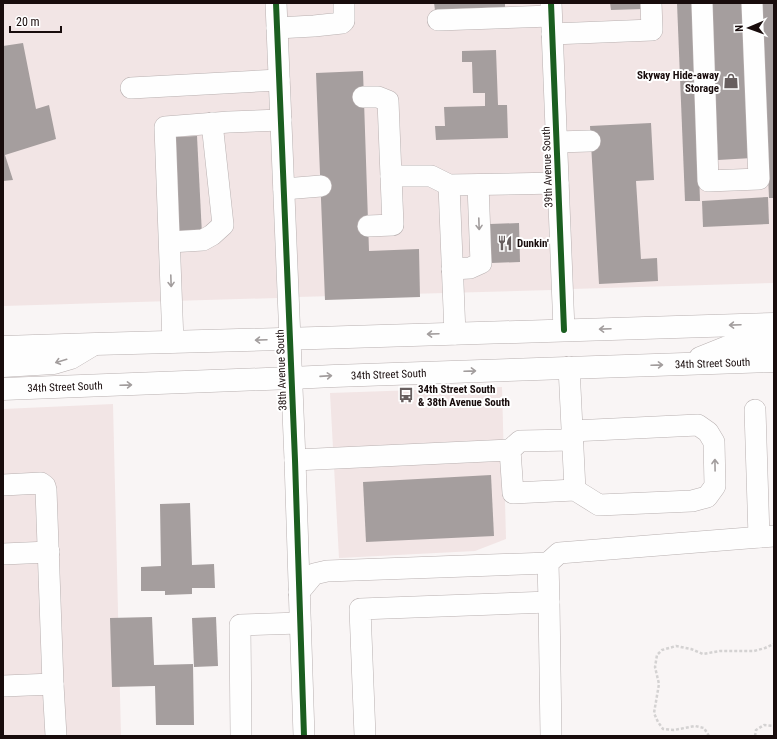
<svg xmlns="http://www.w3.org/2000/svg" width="777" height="739" font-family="'Roboto Condensed',sans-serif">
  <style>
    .built { fill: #f2e5e5 }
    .building { fill: #a59e9e }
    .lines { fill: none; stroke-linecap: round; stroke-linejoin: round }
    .minor-casing { stroke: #b8b0b0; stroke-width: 22 }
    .highway-casing { stroke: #b8b0b0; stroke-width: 23 }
    .path { stroke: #d4d2d2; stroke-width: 2.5; stroke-dasharray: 3 2; stroke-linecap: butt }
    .minor { stroke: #fefefe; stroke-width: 21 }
    .highway { stroke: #fefefe; stroke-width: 22 }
    .cycleway-casing { stroke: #fff; stroke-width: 8 }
    .cycleway { stroke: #1b5e20; stroke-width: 6 }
    .oneway { stroke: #a29d9d }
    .labels { text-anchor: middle; stroke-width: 4; stroke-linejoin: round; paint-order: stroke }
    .poi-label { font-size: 11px; font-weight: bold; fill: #180c0c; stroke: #fff; text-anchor: start }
    .street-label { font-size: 11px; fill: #180c0c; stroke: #fff }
  </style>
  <rect width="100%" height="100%" fill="#f9f5f5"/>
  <g class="built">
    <path d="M3 3H266L273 154 277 298 3 306Z"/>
    <path d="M285 3H541L552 290 297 297Z"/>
    <path d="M561 3H774V283L572 289Z"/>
    <path d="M502 387 506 539 475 551 339 558 330 393Z"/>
    <path d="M113 404 121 736H3V409Z"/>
  </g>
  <g class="building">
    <path d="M434 3H505V7L435 10Z"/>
    <path d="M610 3H642V9L611 10Z"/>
    <path d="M677 3H693L700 201H685Z"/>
    <path d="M710 3H744L752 158 718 160Z"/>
    <path d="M761 3H774V198H769Z"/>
    <path d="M23 43 36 109 49 105 56 139 5 155 13 180 3 181V46Z"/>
    <path d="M496 50 498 105H507L508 138 436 140 435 126H445L444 107 485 106V93H473L472 62H462V51Z"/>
    <path d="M363 71 369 251 419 249 420 297 325 300 316 73Z"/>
    <path d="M651 123 654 180 636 181 641 259 657 258 658 281 599 284 590 126Z"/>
    <path d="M197 136 202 235 179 236 174 137Z"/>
    <path d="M768 197 769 224 703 227 702 201Z"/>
    <path d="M519 223 520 262 491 263 490 224Z"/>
    <path d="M491 475 494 536 366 542 363 482Z"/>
    <path d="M190 503 192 565 214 564 215 588H192V594L165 595V591H141V567L161 566 160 504Z"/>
    <path d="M152 617 154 665 193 664 194 725H156L155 686 112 687 110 618Z"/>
    <path d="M216 617 218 666 194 667 192 618Z"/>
  </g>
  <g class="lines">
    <defs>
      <g id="minor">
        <path d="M276 3 295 460 304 736"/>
        <path d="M551 3 564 330"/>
        <path d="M702 3 708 181 759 179 752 3"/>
        <path d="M438 20 551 16"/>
        <path d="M277 28 314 26 342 23 344 21V3"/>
        <path d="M552 34 652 30 651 3"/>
        <path d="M131 88 279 80"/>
        <path d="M363 97H378L388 101 391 176H431L449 185 558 183"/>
        <path d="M557 142 590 141"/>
        <path d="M449 185 455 334"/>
        <path d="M284 189 321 186"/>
        <path d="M368 226 393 225 391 176"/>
        <path d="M170 242 203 240 212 235 223 225 212 123"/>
        <path d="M452 269 470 268 481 263 478 185"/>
        <path d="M173 342 165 127 229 122 281 120"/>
        <path d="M569 367 575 490"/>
        <path d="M755 410 759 537"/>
        <path d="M572 431 698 425 708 432 714 442 715 486 707 497 692 501 599 505 575 490 513 493 510 450 520 441 573 440"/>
        <path d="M295 460 510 450"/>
        <path d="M3 485 41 483 45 486 46 490 53 684"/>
        <path d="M3 554 49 552"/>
        <path d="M299 592 314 574 327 571 548 563"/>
        <path d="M549 602 551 736"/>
        <path d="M3 686 53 684 56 736"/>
        <path d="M241 736 240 625 300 623"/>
        <path d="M365 736 360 609 549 602 548 563 559 553 774 536"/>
      </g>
      <g id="highway">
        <path d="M3 347 95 344 316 338 774 324"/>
        <path d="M700 358 730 346 774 344"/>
        <path d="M3 366 54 363 71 358 91 346"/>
        <path id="s1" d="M3 389 291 378 334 376 774 361"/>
      </g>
    </defs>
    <use href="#minor" class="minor-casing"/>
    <use href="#highway" class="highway-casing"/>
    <g class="path">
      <path d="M709 736 704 728 695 726 674 730 663 729 658 722 654 713 659 684 655 667 657 655 662 650 676 646 691 649 703 654 720 651H754L765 648 774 644"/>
      <path d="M755 736 756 730 764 725 774 726"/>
    </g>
    <use href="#minor" class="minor"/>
    <use href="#highway" class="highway"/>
    <defs>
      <g id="cycleway">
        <path d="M276 3 295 460 304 736"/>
        <path d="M551 3 564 330"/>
      </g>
    </defs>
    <use href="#cycleway" class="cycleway-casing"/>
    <use href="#cycleway" class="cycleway"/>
  </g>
  <defs><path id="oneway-shaft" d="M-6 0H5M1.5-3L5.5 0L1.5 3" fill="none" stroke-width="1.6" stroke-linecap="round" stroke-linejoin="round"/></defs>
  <g class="oneway">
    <use href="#oneway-shaft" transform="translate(479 224) rotate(88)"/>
    <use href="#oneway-shaft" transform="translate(171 281) rotate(88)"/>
    <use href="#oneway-shaft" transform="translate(735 325) rotate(178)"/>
    <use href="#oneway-shaft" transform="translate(605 329) rotate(178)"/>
    <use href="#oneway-shaft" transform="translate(433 334) rotate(178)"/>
    <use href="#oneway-shaft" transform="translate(261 340) rotate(178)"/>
    <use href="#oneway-shaft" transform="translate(61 361) rotate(163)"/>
    <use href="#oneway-shaft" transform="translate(657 365) rotate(-2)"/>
    <use href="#oneway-shaft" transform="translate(470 371) rotate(-2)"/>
    <use href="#oneway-shaft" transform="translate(326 376) rotate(-4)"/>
    <use href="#oneway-shaft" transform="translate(126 385) rotate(-2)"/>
    <use href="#oneway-shaft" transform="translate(715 465) rotate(-91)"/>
  </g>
  <defs>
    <symbol id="shop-bare" viewBox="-9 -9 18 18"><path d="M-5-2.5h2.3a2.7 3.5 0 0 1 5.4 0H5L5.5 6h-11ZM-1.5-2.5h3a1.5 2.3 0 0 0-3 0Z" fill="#675e5e" stroke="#fff" stroke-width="2.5" paint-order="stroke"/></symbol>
    <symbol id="restaurant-bare" viewBox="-9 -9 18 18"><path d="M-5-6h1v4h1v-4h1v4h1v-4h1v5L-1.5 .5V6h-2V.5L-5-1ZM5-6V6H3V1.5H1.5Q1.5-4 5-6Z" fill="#675e5e" stroke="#fff" stroke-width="2.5" paint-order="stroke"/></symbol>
    <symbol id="bus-bare" viewBox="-9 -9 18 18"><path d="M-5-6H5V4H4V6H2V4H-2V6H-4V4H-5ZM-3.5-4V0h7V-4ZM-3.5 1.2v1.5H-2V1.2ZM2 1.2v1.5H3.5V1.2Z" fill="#675e5e" stroke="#fff" stroke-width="2.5" paint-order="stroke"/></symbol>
  </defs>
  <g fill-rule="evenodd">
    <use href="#shop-bare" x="720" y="70" width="22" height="22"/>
    <use href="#restaurant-bare" x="494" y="232" width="22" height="22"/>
    <use href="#bus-bare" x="395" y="384" width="22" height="22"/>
  </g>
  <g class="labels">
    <g class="poi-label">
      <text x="719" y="79" text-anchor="end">Skyway Hide-away<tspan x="719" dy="13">Storage</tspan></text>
      <text x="517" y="247">Dunkin'</text>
      <text x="418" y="393">34th Street South<tspan x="418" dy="13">&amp; 38th Avenue South</tspan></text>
    </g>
    <g class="street-label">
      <text transform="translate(547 167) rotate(-92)" y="4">39th Avenue South</text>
      <text dy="4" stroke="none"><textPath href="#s1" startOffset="710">34th Street South</textPath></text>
      <text transform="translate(281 370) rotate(-92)" y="4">38th Avenue South</text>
      <text dy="4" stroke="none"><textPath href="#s1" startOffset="386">34th Street South</textPath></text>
      <text dy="4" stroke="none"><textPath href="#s1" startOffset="62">34th Street South</textPath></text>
    </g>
  </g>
  <rect width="777" height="739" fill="none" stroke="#180c0c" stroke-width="8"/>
  <g transform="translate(749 28) rotate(268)" stroke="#ffffff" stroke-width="3" paint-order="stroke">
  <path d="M0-3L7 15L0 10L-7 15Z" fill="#180c0c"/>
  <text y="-6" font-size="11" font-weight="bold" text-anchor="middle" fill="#180c0c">N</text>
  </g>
  <path d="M10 26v6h51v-6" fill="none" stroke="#180c0c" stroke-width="2"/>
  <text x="16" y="26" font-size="12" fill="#180c0c" stroke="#ffffff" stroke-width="3" paint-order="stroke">20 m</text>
</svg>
